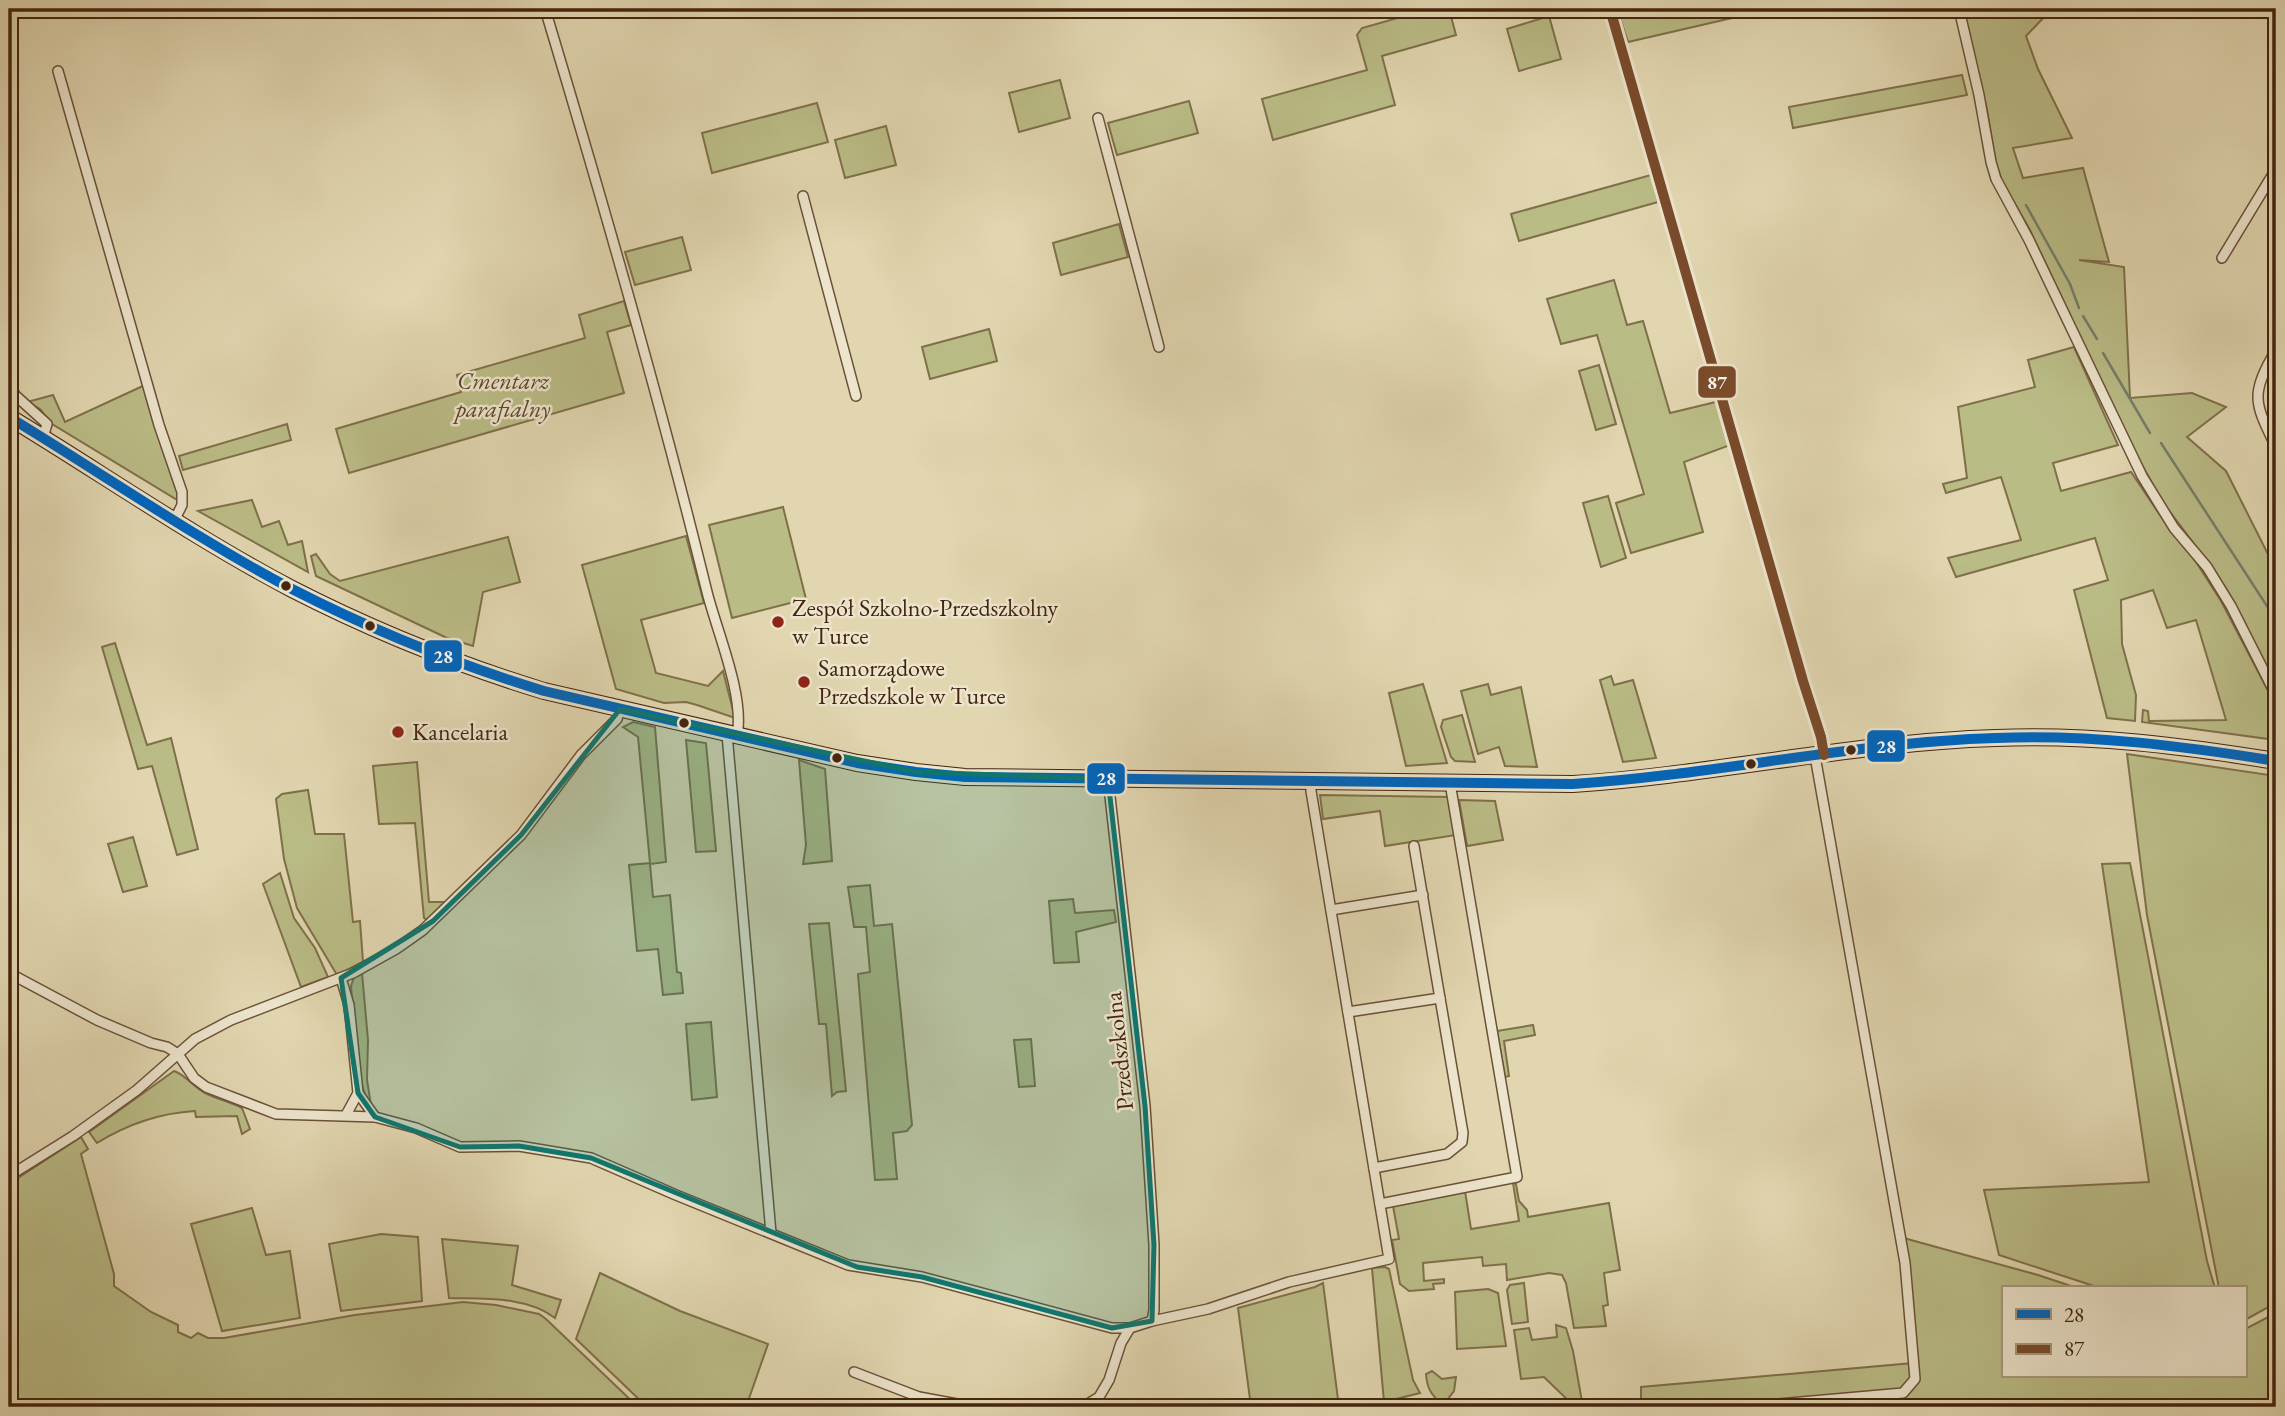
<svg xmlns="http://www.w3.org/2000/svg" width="2285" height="1416" font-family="'EB Garamond',serif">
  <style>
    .green { fill: #babc86; stroke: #7f704a; stroke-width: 2 }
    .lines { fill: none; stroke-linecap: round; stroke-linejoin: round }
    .stream { stroke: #757e6b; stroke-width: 2.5 }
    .street-casing { stroke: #6b5137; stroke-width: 12 }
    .primary-casing { stroke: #44250f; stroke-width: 18 }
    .street { stroke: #ece4cc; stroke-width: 9 }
    .primary { stroke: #e1d6b0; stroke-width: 14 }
    .bus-1-casing { stroke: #ece4cc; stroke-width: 16 }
    .bus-2-casing { stroke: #ece4cc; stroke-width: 16 }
    .bus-1 { stroke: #0065bd; stroke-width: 10 }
    .bus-2 { stroke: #7a4b2a; stroke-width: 10 }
    .marked { fill: #0f766e; fill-opacity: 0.2; stroke: #0f766e; stroke-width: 5; stroke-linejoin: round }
    .bus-dot { fill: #44250f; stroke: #ece4cc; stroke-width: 2.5 }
    .poi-dot { fill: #8f2418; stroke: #ece4cc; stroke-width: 2.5 }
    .labels { text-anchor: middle; stroke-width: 5; stroke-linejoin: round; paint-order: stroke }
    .park-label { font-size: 24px; font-style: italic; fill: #5c4327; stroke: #ece4cc }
    .poi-label { font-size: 24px; fill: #44250f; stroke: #ece4cc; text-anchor: start }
    .street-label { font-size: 24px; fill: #44250f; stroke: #ece4cc }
    .line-badge { stroke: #ece4cc; stroke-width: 2.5 }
    .badge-label { font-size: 19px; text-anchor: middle; font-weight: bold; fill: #fff }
  </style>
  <rect width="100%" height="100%" fill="#e1d6b0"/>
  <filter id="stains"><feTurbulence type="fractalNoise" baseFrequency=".00286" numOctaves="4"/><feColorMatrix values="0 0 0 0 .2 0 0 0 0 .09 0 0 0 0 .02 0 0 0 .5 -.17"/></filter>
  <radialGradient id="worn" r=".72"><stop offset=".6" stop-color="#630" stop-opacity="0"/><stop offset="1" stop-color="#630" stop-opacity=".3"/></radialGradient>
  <g class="green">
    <path d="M1429 9H1449L1456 35 1382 56 1395 105 1273 140 1262 99 1367 70 1357 35 1362 28Z"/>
    <path d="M1617 9H1771L1628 42Z"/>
    <path d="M1963 9H2048V13L2026 36 2038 69 2072 138 2013 148 2023 178 2083 168 2109 262 2079 260 2124 267 2130 398 2192 393 2226 407 2187 437 2226 471 2276 570V688L2201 553 2161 500 2127 437 2030 230 2002 181 1996 164 1987 110Z"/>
    <path d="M1549 16 1561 59 1519 71 1507 29Z"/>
    <path d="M1962 75 1967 95 1793 128 1789 107Z"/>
    <path d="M1060 80 1070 118 1019 132 1009 93Z"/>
    <path d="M1189 101 1198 133 1117 155 1108 123Z"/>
    <path d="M817 103 828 142 712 173 702 133Z"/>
    <path d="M886 126 896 165 845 178 835 140Z"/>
    <path d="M1651 175 1658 202 1519 241 1511 214Z"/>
    <path d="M1119 224 1128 257 1061 275 1053 243Z"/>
    <path d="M682 237 691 270 635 285 625 252Z"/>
    <path d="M1614 280 1627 325 1643 321 1670 413 1720 401 1733 444 1684 462 1703 532 1631 553 1616 503 1644 494 1597 335 1561 344 1547 299Z"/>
    <path d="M624 301 631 325 607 332 624 393 349 473 336 429 461 392 457 375 585 338 579 315Z"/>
    <path d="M989 329 997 361 930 379 922 347Z"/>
    <path d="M2074 347 2118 445 2053 463 2061 491 2131 472 2162 518 2196 562 2221 601 2275 704 2276 740 2142 722 2143 710 2148 711 2149 721 2226 720 2196 620 2167 628 2153 590 2121 600 2122 644 2136 695 2135 721 2107 718 2074 590 2108 580 2095 538 1956 577 1948 558 2021 540 2001 477 1946 493 1943 484 1967 478 1958 407 2035 387 2028 360Z"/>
    <path d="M1599 365 1616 424 1596 430 1579 371Z"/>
    <path d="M145 385 178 493 179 501 52 424 40 409 27 402 53 395 65 422Z"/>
    <path d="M287 424 291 440 183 470 179 456Z"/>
    <path d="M1608 496 1626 558 1601 567 1583 503Z"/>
    <path d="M252 500 262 527 279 521 288 545 302 541 308 572 198 511Z"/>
    <path d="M783 507 806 599 732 618 709 525Z"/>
    <path d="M686 536 704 603 641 620 656 673 708 686 723 671 735 718 697 705 686 702 664 703 616 689 582 565Z"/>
    <path d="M508 537 520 582 483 592 473 646 447 638 316 576 311 556 316 554 330 574 340 581Z"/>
    <path d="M115 643 147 745 171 738 198 849 177 855 152 766 138 769 102 647Z"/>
    <path d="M1611 676 1614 685 1633 680 1656 758 1623 762 1600 680Z"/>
    <path d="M1423 684 1447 763 1406 766 1389 693Z"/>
    <path d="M1488 684 1491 695 1521 687 1537 767 1505 766 1499 747 1478 754 1461 691Z"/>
    <path d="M1462 715 1475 762 1455 761 1451 757 1441 727 1443 720Z"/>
    <path d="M633 722 655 727 666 862 650 864 653 897 670 895 677 972 681 973 683 993 663 995 658 949 637 951 629 865 650 863 638 737 623 727Z"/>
    <path d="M686 740 706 743 716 851 696 852Z"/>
    <path d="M2127 754 2276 776V1303L2245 1320V1288H2219L2147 915Z"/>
    <path d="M799 760 825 769 832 861 803 864 806 845Z"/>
    <path d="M417 762 429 902H445L427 920 424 918 415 823 379 824 373 766Z"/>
    <path d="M308 790 315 834H344L353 922 360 921 363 962 337 975 297 908 284 859 276 799 282 794Z"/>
    <path d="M1320 795 1449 797 1456 835 1385 846 1380 811 1323 819Z"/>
    <path d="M1459 800 1495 801 1503 840 1467 846Z"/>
    <path d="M133 837 147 886 123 892 108 844Z"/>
    <path d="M2130 863 2207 1261 2215 1288H2100L1999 1255 1984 1190 2149 1182 2102 864Z"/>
    <path d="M280 873 294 918 315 948 328 977 301 987 263 884Z"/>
    <path d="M870 885 874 926 892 924 912 1125 907 1131 893 1133 897 1179 875 1180 858 974 870 972 866 927H854L848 887Z"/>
    <path d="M1073 899 1075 913 1114 910 1116 922 1076 932 1079 962 1054 963 1049 901Z"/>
    <path d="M829 923 846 1091 837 1092 832 1096 826 1024H819L809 924Z"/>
    <path d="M362 973 368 1040 367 1080 371 1105C354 1084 354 1015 351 986L354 977Z"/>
    <path d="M711 1022 717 1097 692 1100 686 1024Z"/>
    <path d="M1533 1025 1535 1035 1504 1041 1509 1076 1505 1077 1497 1031Z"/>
    <path d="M1031 1039 1035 1086 1019 1087 1014 1040Z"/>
    <path d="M174 1071C186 1075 193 1087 205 1093 217 1099 231 1102 242 1108L250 1129 242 1134 237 1116 196 1117 195 1111C161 1113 126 1125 97 1143L89 1132Z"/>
    <path d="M81 1137 88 1149 81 1154 114 1274V1286L151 1312 178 1325V1332L191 1338 198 1333 208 1338H224L355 1315 463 1302 496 1305 539 1314 546 1319 638 1407H9V1143L18 1178Z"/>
    <path d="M1513 1183 1516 1184 1519 1201 1527 1210 1528 1217 1609 1203 1620 1270 1604 1273 1608 1305 1603 1306 1606 1326 1574 1328 1566 1283 1562 1275 1549 1273 1507 1280 1506 1264 1483 1266 1482 1257 1423 1263 1424 1281 1444 1279V1283L1433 1284 1434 1289 1409 1291 1400 1284 1392 1240 1399 1239 1393 1206 1465 1191 1471 1229 1519 1221Z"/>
    <path d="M252 1208 266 1255 290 1251 300 1318 222 1331 191 1224Z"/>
    <path d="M381 1234 418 1237 422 1301 341 1311 329 1244Z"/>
    <path d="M1900 1237 2038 1275 2077 1288H2003V1376H2245V1329L2276 1313V1407H1601L1641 1402V1387L1913 1363Z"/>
    <path d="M442 1239 518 1246 512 1285 561 1300 555 1318C527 1296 483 1299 449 1298Z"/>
    <path d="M1385 1267 1389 1269 1413 1380 1420 1393 1384 1402 1372 1268Z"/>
    <path d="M600 1273 680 1311 768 1344 746 1407H647L576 1339Z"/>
    <path d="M1323 1283 1339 1407H1251L1238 1308 1315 1287Z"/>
    <path d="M1524 1283 1528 1322 1512 1324 1507 1290 1510 1285Z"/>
    <path d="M1488 1289 1498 1293 1506 1346 1457 1349 1455 1292Z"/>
    <path d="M1556 1325 1566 1328 1573 1351 1583 1407H1575L1544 1377 1521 1379 1514 1330 1529 1328 1532 1340 1557 1337Z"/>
    <path d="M1432 1371 1442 1379 1456 1377 1454 1391 1443 1405C1432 1396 1427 1389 1426 1374Z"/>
  </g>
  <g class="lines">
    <g class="stream">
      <path d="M2026 205 2070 284 2079 308"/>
      <path d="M2083 316 2097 339"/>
      <path d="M2103 353 2150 433"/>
      <path d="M2161 443 2276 620"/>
    </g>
    <defs>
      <g id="street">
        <path d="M545 9C603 202 659 396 707 592 717 632 745 696 737 736"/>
        <path d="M1610 9 1803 681 1821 737 1824 755"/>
        <path d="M1959 9 1979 95 1991 162 1996 179 2029 240 2142 476 2174 528 2207 567 2231 606 2276 695"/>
        <path d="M58 71 159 425 182 492V505L175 519"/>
        <path d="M1098 118 1159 347"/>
        <path d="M803 196 856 396"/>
        <path d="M2222 258 2276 169"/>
        <path d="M2276 350C2250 395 2254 402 2276 447"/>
        <path d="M9 382 15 395 47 424 43 438"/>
        <path d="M727 734 771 1233"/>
        <path d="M1108 779 1145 1106 1154 1245V1310L1152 1321"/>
        <path d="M1331 910 1423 895"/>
        <path d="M9 973 97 1020 151 1043 167 1047 178 1054 194 1078 206 1087 276 1114 375 1117 416 1128 460 1147 519 1146 591 1158 676 1195 848 1265 922 1277 1112 1328H1130L1152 1321 1208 1309 1289 1282 1389 1259 1311 791V781"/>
        <path d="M341 978 349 1005 358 1093 346 1115"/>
        <path d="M1348 1012 1440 998"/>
        <path d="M358 1093 375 1117"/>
        <path d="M1374 1168 1447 1154 1462 1142 1463 1133 1414 846"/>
        <path d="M9 1176 73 1136 137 1090 195 1039 231 1020 353 973 396 949 423 930 521 835 581 755 617 719 620 709"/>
        <path d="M1380 1204 1517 1177 1450 783"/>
        <path d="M854 1372 919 1397 973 1407"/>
        <path d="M1047 1407 1086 1405 1099 1397 1109 1380 1121 1343 1130 1328"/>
        <path d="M1744 1407 1903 1393 1915 1379 1905 1263 1815 756"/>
      </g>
      <path id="primary" d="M9 417C103 474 195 538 292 589 372 630 459 665 544 691L857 763 916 772 965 777 1573 784C1714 775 1855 742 1996 738 2091 734 2183 746 2276 761"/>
    </defs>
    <use href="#street" class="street-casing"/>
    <use href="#primary" class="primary-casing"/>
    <use href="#street" class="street"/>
    <use href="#primary" class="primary"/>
    <defs>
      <path id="bus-1" d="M9 417C103 474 195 538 292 589 372 630 459 665 544 691L857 763 916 772 965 777 1573 784C1714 775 1855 742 1996 738 2091 734 2183 746 2276 761"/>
      <path id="bus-2" d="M1610 9 1803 681 1821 737 1824 755"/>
    </defs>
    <use href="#bus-1" class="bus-1-casing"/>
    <use href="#bus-2" class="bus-2-casing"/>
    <use href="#bus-1" class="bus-1"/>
    <use href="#bus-2" class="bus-2"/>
  </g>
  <path class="marked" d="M620 709 916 772 1108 779 1145 1106 1154 1245 1152 1321 1112 1328 922 1277 857 1267 591 1158 519 1146 460 1147 375 1117 358 1093 341 978 433 921 521 835Z"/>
  <g class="bus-dot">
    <circle cx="286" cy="586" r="6"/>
    <circle cx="370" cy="626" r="6"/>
    <circle cx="684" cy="723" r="6"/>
    <circle cx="1851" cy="750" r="6"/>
    <circle cx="837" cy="758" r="6"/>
    <circle cx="1751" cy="764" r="6"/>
  </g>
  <g class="poi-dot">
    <circle cx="778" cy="622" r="7"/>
    <circle cx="804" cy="682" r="7"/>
    <circle cx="398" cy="732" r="7"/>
  </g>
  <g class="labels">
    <g class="park-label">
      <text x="503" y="389">Cmentarz<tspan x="503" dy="28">parafialny</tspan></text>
    </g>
    <g class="poi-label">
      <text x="792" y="616">Zespół Szkolno-Przedszkolny<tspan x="792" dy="28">w Turce</tspan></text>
      <text x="818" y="676">Samorządowe<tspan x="818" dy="28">Przedszkole w Turce</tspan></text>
      <text x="412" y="740">Kancelaria</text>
    </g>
    <g class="street-label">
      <text transform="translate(1119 1051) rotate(-96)" y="8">Przedszkolna</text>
    </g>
  </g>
  <g class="line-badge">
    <rect x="1697" y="365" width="40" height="34" rx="7" fill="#7a4b2a"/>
    <rect x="423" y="639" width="40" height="34" rx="7" fill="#0065bd"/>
    <rect x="1866" y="729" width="40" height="34" rx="7" fill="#0065bd"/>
    <rect x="1086" y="762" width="40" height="33" rx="7" fill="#0065bd"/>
  </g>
  <g class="badge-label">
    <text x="1717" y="389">87</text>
    <text x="443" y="663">28</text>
    <text x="1886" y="753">28</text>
    <text x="1106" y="785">28</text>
  </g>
  <rect width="2285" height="1416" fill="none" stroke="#e1d6b0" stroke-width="35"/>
  <rect x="10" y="10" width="2264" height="1395" fill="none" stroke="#44250f" stroke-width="3.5"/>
  <rect x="18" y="18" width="2250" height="1381" fill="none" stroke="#44250f" stroke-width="2"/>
  <rect x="2002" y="1286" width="245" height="91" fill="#ece4cc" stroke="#a99880" stroke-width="2"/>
  <rect x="2016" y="1309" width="35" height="10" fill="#0065bd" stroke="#a99880" stroke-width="2"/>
  <text x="2064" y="1322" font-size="21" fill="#44250f">28</text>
  <rect x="2016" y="1344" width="35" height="10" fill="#7a4b2a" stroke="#a99880" stroke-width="2"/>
  <text x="2064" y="1356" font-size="21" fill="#44250f">87</text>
  <rect width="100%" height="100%" filter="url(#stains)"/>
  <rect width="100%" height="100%" fill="url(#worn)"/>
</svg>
